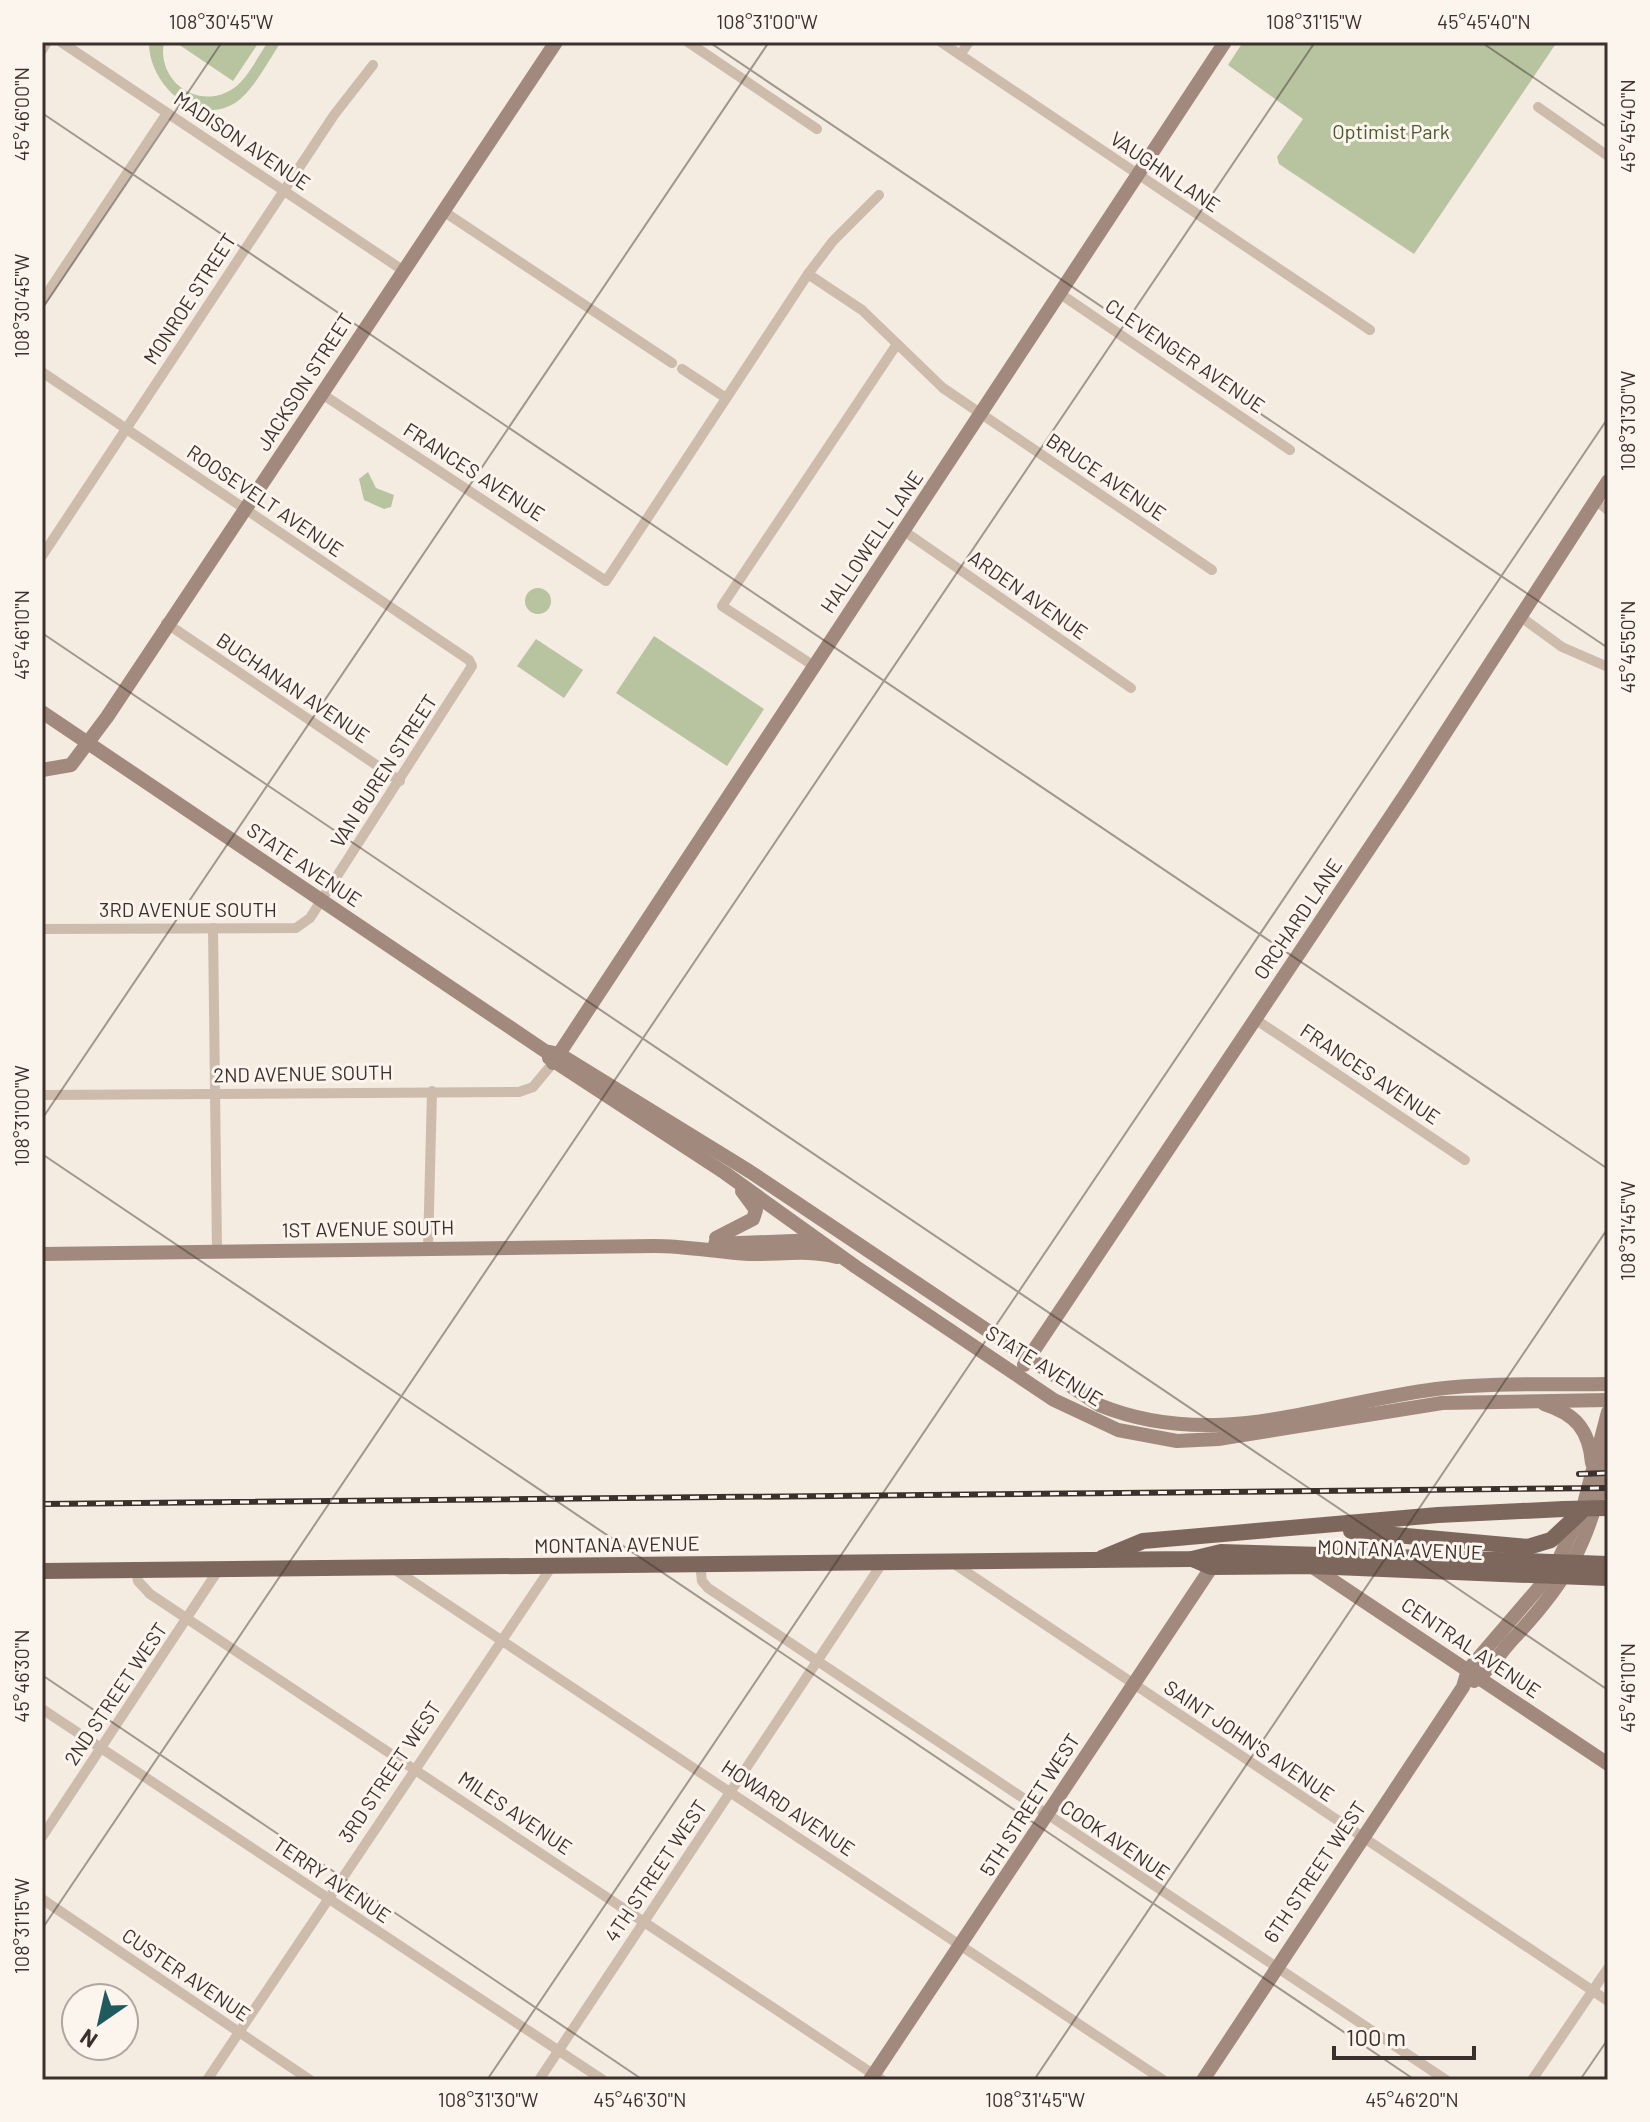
<svg xmlns="http://www.w3.org/2000/svg" width="1650" height="2122" font-family="Barlow,sans-serif">
  <style>
    .green { fill: #b8c4a0 }
    .lines { fill: none; stroke-linecap: round; stroke-linejoin: round }
    .street { stroke: #cdbbac; stroke-width: 10 }
    .secondary { stroke: #a18a7d; stroke-width: 14 }
    .primary { stroke: #7d675c; stroke-width: 16 }
    .rail-casing { stroke: #3b302b; stroke-width: 6 }
    .rail { stroke: #fbf5ee; stroke-width: 3; stroke-dasharray: 9; stroke-linecap: butt }
    .primary-bridge { stroke: #7d675c; stroke-width: 16 }
    .ticks { fill: none; stroke: #3b302b; stroke-width: 2; stroke-opacity: 0.45 }
    .labels { text-anchor: middle; stroke-width: 6; stroke-linejoin: round; paint-order: stroke }
    .park-label { font-size: 20px; fill: #4a5a2e; stroke: #fbf5ee }
    .street-label { font-size: 20px; fill: #3b302b; stroke: #fbf5ee }
    .neatline { fill: none; stroke: #3b302b; stroke-width: 3 }
    .ticks-label { font-size: 20px; text-anchor: middle; fill: #3b302b }
  </style>
  <rect width="100%" height="100%" fill="#f4ebe1"/>
  <g class="green">
    <path d="M149 42H164C156 82 200 112 234 88 248 78 258 56 268 42H281C268 61 254 90 235 103 193 128 148 82 149 42Z"/>
    <path d="M175 42H259L233 81Z"/>
    <path d="M1243 42H1557L1414 254 1279 164 1277 157 1303 119 1228 65Z"/>
    <path d="M368 472 376 488 394 495 391 507 384 509 364 500 359 479Z"/>
    <circle cx="538" cy="601" r="13"/>
    <path d="M654 636 764 709 727 766 616 693Z"/>
    <path d="M536 639 583 670 564 698 517 666Z"/>
  </g>
  <g class="lines">
    <g class="street">
      <path d="M61 42 404 271"/>
      <path d="M688 42 817 129"/>
      <path d="M941 42 1370 330"/>
      <path d="M42 50 47 42"/>
      <path d="M960 55 969 42"/>
      <path d="M1538 107 1608 156"/>
      <path d="M443 211 672 363"/>
      <path d="M808 274 862 310 943 388 1212 570"/>
      <path d="M1059 293 1290 450"/>
      <path d="M42 301 167 113"/>
      <path d="M682 369 726 398"/>
      <path d="M42 372 469 660 472 666 310 918 296 928 42 929"/>
      <path d="M322 394 606 581 808 274 833 241 879 195"/>
      <path d="M1595 500 1608 510"/>
      <path d="M904 531 1131 688"/>
      <path d="M42 556 334 115 373 65"/>
      <path d="M1521 617 1562 647 1608 667"/>
      <path d="M166 623 400 781"/>
      <path d="M814 666 722 606 897 344"/>
      <path d="M213 928 217 1250"/>
      <path d="M1255 1019 1465 1160"/>
      <path d="M42 1095 519 1092 533 1087 553 1063"/>
      <path d="M428 1248 432 1091"/>
      <path d="M953 1563 1608 2001"/>
      <path d="M700 1564 702 1581 708 1588 1446 2080"/>
      <path d="M394 1569 1163 2080"/>
      <path d="M136 1570 138 1581 150 1594 882 2080"/>
      <path d="M42 1709 603 2080"/>
      <path d="M42 1837 219 1569"/>
      <path d="M42 1899 310 2080"/>
      <path d="M207 2080 552 1566"/>
      <path d="M539 2080 883 1562"/>
      <path d="M1532 2080 1608 1968"/>
    </g>
    <g class="secondary">
      <path d="M42 712 545 1051 559 1054 749 1171 1099 1405C1215 1452 1319 1404 1436 1389 1493 1382 1551 1385 1608 1384"/>
      <path d="M42 770 71 765 107 717 556 42"/>
      <path d="M549 1058 725 1173 856 1267 1054 1400 1118 1430 1177 1441 1218 1439 1442 1403 1608 1400"/>
      <path d="M553 1063 1225 42"/>
      <path d="M716 1238 753 1219 756 1210 742 1191"/>
      <path d="M715 1244 818 1240"/>
      <path d="M42 1254 654 1246C686 1246 717 1252 749 1254 778 1255 808 1249 837 1257"/>
      <path d="M1024 1365 1409 789 1608 481"/>
      <path d="M1544 1404C1576 1414 1589 1430 1592 1463"/>
      <path d="M1311 1566 1608 1764"/>
      <path d="M1474 1681C1489 1671 1500 1653 1512 1640 1570 1579 1590 1540 1608 1457"/>
      <path d="M870 2080 1217 1559"/>
      <path d="M1203 2080 1463 1687 1468 1670 1554 1570 1584 1504 1608 1412"/>
    </g>
    <g class="primary">
      <path d="M1351 1531 1528 1547 1551 1540 1580 1513"/>
      <path d="M1102 1558 1143 1541 1438 1515 1564 1509"/>
      <path d="M1192 1559 1211 1567 1311 1566 1502 1574"/>
      <path d="M42 1571 1192 1559 1221 1552 1498 1560"/>
    </g>
    <defs>
      <g id="rail">
        <path d="M1579 1474 1608 1473"/>
        <path d="M42 1504 1608 1488"/>
      </g>
    </defs>
    <use href="#rail" class="rail-casing"/>
    <use href="#rail" class="rail"/>
    <g class="primary-bridge">
      <path d="M1564 1509 1608 1508"/>
      <path d="M1498 1560 1608 1564"/>
      <path d="M1502 1574 1608 1578"/>
    </g>
  </g>
  <path class="ticks" d="M709 42 1608 648M1481 42 1608 128M42 113 1608 1169M42 309 222 42M42 633 1608 1690M42 1119 769 42M42 1154 1415 2080M42 1675 643 2080M42 1929 1315 42M487 2080 1608 418M1034 2080 1608 1228M1580 2080 1608 2039"/>
  <g class="labels">
    <g class="park-label">
      <text x="1391" y="139">Optimist Park</text>
    </g>
    <g class="street-label">
      <text transform="translate(242 141) rotate(34)" y="7">MADISON AVENUE</text>
      <text transform="translate(1165 172) rotate(34)" y="7">VAUGHN LANE</text>
      <text transform="translate(190 299) rotate(-57)" y="7">MONROE STREET</text>
      <text transform="translate(1185 356) rotate(34)" y="7">CLEVENGER AVENUE</text>
      <text transform="translate(305 382) rotate(-57)" y="7">JACKSON STREET</text>
      <text transform="translate(474 472) rotate(33)" y="7">FRANCES AVENUE</text>
      <text transform="translate(1106 477) rotate(34)" y="7">BRUCE AVENUE</text>
      <text transform="translate(265 501) rotate(34)" y="7">ROOSEVELT AVENUE</text>
      <text transform="translate(872 542) rotate(-56)" y="7">HALLOWELL LANE</text>
      <text transform="translate(1028 595) rotate(35)" y="7">ARDEN AVENUE</text>
      <text transform="translate(293 688) rotate(34)" y="7">BUCHANAN AVENUE</text>
      <text transform="translate(384 771) rotate(-57)" y="7">VAN BUREN STREET</text>
      <text transform="translate(304 865) rotate(34)" y="7">STATE AVENUE</text>
      <text x="188" y="917">3RD AVENUE SOUTH</text>
      <text transform="translate(1298 919) rotate(-56)" y="7">ORCHARD LANE</text>
      <text transform="translate(303 1074) rotate(-1)" y="7">2ND AVENUE SOUTH</text>
      <text transform="translate(1370 1074) rotate(34)" y="7">FRANCES AVENUE</text>
      <text transform="translate(368 1229) rotate(-1)" y="7">1ST AVENUE SOUTH</text>
      <text transform="translate(1044 1366) rotate(32)" y="7">STATE AVENUE</text>
      <text transform="translate(617 1545) rotate(-1)" y="7">MONTANA AVENUE</text>
      <text transform="translate(1400 1550) rotate(2)" y="7">MONTANA AVENUE</text>
      <text transform="translate(1471 1648) rotate(34)" y="7">CENTRAL AVENUE</text>
      <text transform="translate(116 1694) rotate(-56)" y="7">2ND STREET WEST</text>
      <text transform="translate(1249 1741) rotate(34)" y="7">SAINT JOHN'S AVENUE</text>
      <text transform="translate(390 1772) rotate(-56)" y="7">3RD STREET WEST</text>
      <text transform="translate(1030 1805) rotate(-57)" y="7">5TH STREET WEST</text>
      <text transform="translate(788 1808) rotate(34)" y="7">HOWARD AVENUE</text>
      <text transform="translate(515 1813) rotate(34)" y="7">MILES AVENUE</text>
      <text transform="translate(1115 1840) rotate(34)" y="7">COOK AVENUE</text>
      <text transform="translate(656 1871) rotate(-56)" y="7">4TH STREET WEST</text>
      <text transform="translate(1315 1872) rotate(-56)" y="7">6TH STREET WEST</text>
      <text transform="translate(332 1880) rotate(34)" y="7">TERRY AVENUE</text>
      <text transform="translate(186 1975) rotate(34)" y="7">CUSTER AVENUE</text>
    </g>
  </g>
  <rect width="1650" height="2122" fill="none" stroke="#fbf5ee" stroke-width="88"/>
  <g transform="translate(100 2022) rotate(214)"><circle r="38" fill="#fbf5ee" stroke="#aea6a0" stroke-width="2"/>
  <path d="M0-6L14 30L0 20L-14 30Z" fill="#1f5a5e"/>
  <text y="-12" font-size="22" font-weight="bold" text-anchor="middle" fill="#3b302b">N</text>
  </g>
  <path d="M1334 2046v12h140v-12" fill="none" stroke="#3b302b" stroke-width="4"/>
  <text x="1346" y="2046" font-size="24" fill="#3b302b" stroke="#fbf5ee" stroke-width="6" paint-order="stroke">100 m</text>
  <rect x="44" y="44" width="1562" height="2034" class="neatline"/>
  <g class="ticks-label">
    <text x="221" y="29">108°30'45"W</text>
    <text x="767" y="29">108°31'00"W</text>
    <text x="1314" y="29">108°31'15"W</text>
    <text x="1484" y="29">45°45'40"N</text>
    <text transform="translate(22 114) rotate(-90)" y="7">45°46'00"N</text>
    <text transform="translate(1628 126) rotate(-90)" y="7">45°45'40"N</text>
    <text transform="translate(22 306) rotate(-90)" y="7">108°30'45"W</text>
    <text transform="translate(1628 421) rotate(-90)" y="7">108°31'30"W</text>
    <text transform="translate(22 635) rotate(-90)" y="7">45°46'10"N</text>
    <text transform="translate(1628 647) rotate(-90)" y="7">45°45'50"N</text>
    <text transform="translate(22 1116) rotate(-90)" y="7">108°31'00"W</text>
    <text transform="translate(1628 1231) rotate(-90)" y="7">108°31'45"W</text>
    <text transform="translate(22 1676) rotate(-90)" y="7">45°46'30"N</text>
    <text transform="translate(1628 1688) rotate(-90)" y="7">45°46'10"N</text>
    <text transform="translate(22 1926) rotate(-90)" y="7">108°31'15"W</text>
    <text x="488" y="2107">108°31'30"W</text>
    <text x="640" y="2107">45°46'30"N</text>
    <text x="1035" y="2107">108°31'45"W</text>
    <text x="1412" y="2107">45°46'20"N</text>
  </g>
</svg>
